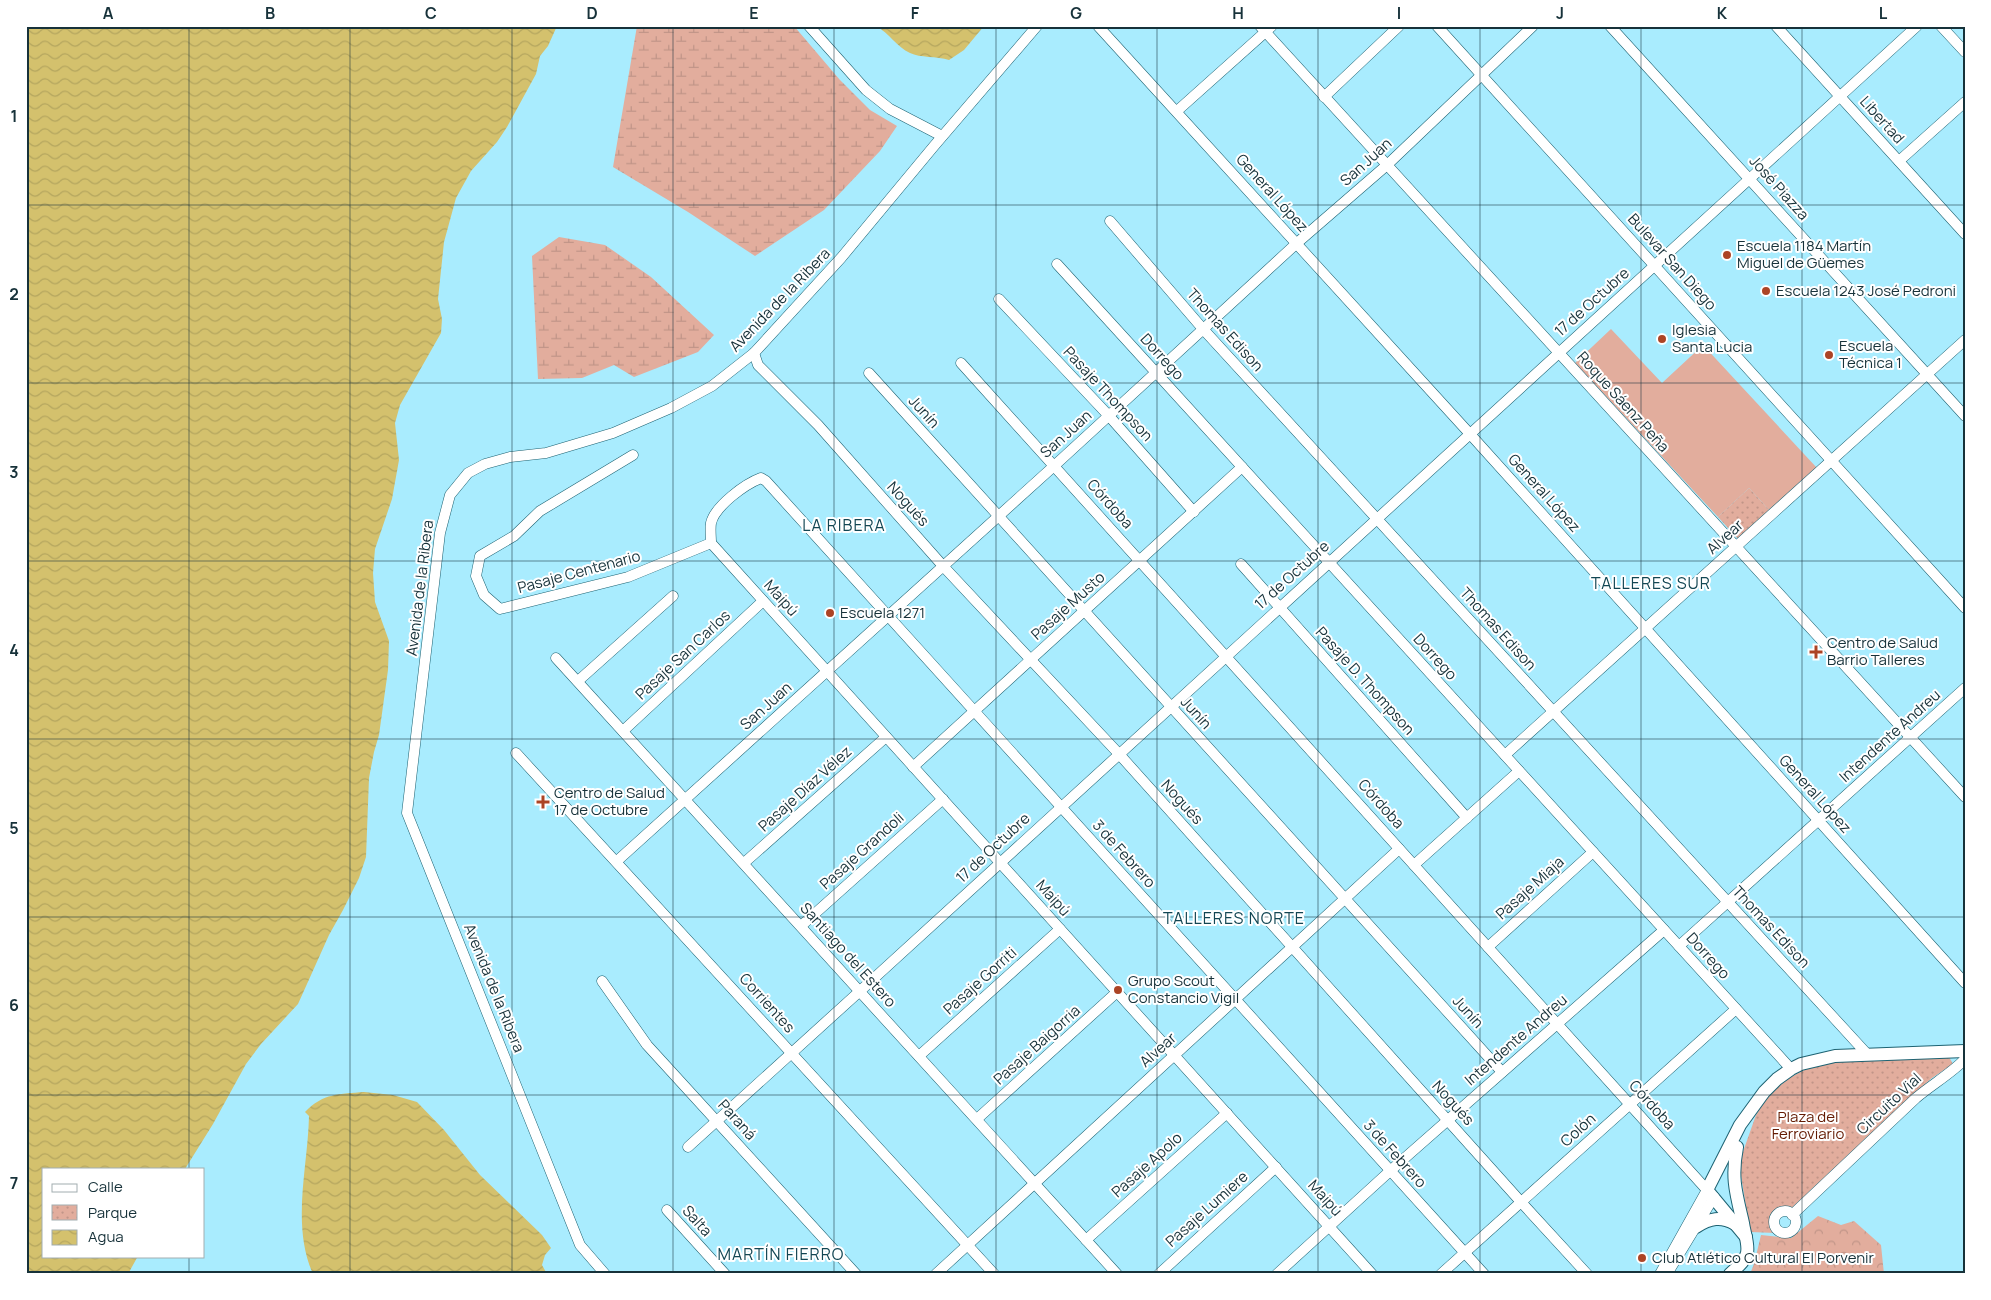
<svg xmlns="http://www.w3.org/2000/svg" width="1991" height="1300" font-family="Manrope,sans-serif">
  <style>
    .grass { fill: #e2ad9d }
    .forest { fill: url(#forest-crowns) }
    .wetland { fill: url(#wetland-marsh) }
    .park { fill: url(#park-dots) }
    .water { fill: url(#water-waves) }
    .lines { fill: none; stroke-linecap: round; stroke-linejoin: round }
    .minor-casing { stroke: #1d6272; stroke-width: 11 }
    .major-casing { stroke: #1d6272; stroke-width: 14 }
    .minor { stroke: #fff; stroke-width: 10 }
    .major { stroke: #fff; stroke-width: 12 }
    .grid { fill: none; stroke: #17323a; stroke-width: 1; stroke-opacity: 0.55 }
    .poi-dot { fill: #ac4425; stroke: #fff; stroke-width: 2 }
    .labels { text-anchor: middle; stroke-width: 4; stroke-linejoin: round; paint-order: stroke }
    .street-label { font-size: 15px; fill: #17323a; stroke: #fff }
    .poi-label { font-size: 15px; fill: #17323a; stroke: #fff; text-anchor: start }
    .park-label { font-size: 15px; fill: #641b03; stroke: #fff }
    .neighbourhood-label { font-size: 16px; letter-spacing: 1px; fill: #124653; stroke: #fff }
    .neatline { fill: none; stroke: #17323a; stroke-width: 2 }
    .grid-label { font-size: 16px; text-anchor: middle; font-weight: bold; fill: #17323a }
  </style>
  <defs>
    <pattern id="forest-crowns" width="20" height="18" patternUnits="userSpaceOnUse" patternTransform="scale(1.25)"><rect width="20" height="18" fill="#e2ad9d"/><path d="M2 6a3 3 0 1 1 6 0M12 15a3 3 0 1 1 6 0" fill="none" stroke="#c19588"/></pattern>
    <pattern id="wetland-marsh" width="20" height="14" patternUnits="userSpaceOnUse" patternTransform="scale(1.25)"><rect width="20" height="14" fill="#e2ad9d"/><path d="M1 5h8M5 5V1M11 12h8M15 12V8" fill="none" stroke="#c19588"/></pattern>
    <pattern id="park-dots" width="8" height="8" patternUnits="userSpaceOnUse" patternTransform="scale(1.25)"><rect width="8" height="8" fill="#e2ad9d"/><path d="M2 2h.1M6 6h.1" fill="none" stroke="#c19588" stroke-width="1.8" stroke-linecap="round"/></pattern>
    <pattern id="water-waves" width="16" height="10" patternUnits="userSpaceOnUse" patternTransform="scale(1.25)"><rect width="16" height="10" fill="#d4c16d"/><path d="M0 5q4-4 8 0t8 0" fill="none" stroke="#b5a65f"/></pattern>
  </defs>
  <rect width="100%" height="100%" fill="#a9ecfe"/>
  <path class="grass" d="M1611 329 1662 383 1703 345 1817 468 1770 511 1749 488 1718 517 1575 363Z"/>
  <path class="forest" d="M1818 1216 1841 1225 1854 1221 1881 1245 1884 1274H1750L1754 1264 1761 1235 1791 1238Z"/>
  <g class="wetland">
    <path d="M637 26H794L840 80 870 110 897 126 880 151 824 210 755 256 688 212 613 167Z"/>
    <path d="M559 237 605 245 651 277 714 335 698 352 634 377 614 365 582 378 538 379 532 256Z"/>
  </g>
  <g class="park">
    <path d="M1749 488 1770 511 1739 540 1718 517Z"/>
    <path d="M1949 1057 1953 1064 1932 1078 1914 1094 1793 1207C1782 1208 1777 1209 1770 1220L1771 1227 1776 1233 1750 1232 1739 1163 1756 1115 1764 1102 1775 1089 1791 1077 1806 1069 1829 1061Z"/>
  </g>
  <g class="water">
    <path d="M26 26H557L548 46 540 56 536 74 507 127 497 142 471 171 456 198 444 242 438 299 442 319 441 333 400 405 395 423 399 460 392 499 375 549 373 573 375 602 389 641 388 670 379 735 374 752 369 778 366 857 359 878 343 910 329 935 298 1004 261 1044 246 1064 213 1124 185 1169H44V1256H138L128 1274H26Z"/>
    <path d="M876 26H984L964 50 949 60C937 56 920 58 910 53 897 47 889 33 876 26Z"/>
    <path d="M364 1092 393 1095 417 1102 444 1130 480 1175 542 1235 551 1248 545 1255 542 1265 547 1274H313C291 1225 308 1167 309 1116L305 1112C323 1093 340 1094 364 1092Z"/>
  </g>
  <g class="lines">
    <defs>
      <g id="minor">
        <path d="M809 26 866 90 890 109 942 136"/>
        <path d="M1098 26 1470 434 1965 983"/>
        <path d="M1260 26 1965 797"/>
        <path d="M1437 26 1965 608"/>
        <path d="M1610 26 1965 416"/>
        <path d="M1776 26 1965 234"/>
        <path d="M1941 26 1965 52"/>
        <path d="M1324 97 1399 26"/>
        <path d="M1177 111 1272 26"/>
        <path d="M1899 161 1965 102"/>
        <path d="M1110 221 1203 329 1867 1054"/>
        <path d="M1057 264 1791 1069"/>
        <path d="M999 299 1109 416 1194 512"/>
        <path d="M754 353 758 365 818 425 943 566 1119 754 1521 1202 1587 1274"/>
        <path d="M961 363 1707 1190 1660 1274"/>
        <path d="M869 373 1502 1072"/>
        <path d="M633 455 540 511 514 536 480 556 476 576 484 595 500 609 628 577 711 543"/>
        <path d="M711 543C711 537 710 529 711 523 715 506 745 484 761 478L766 481 1484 1274"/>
        <path d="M711 543 1372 1274"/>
        <path d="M1241 564 1467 818"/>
        <path d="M556 658 1117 1274"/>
        <path d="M578 681 673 596"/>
        <path d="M623 731 763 601"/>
        <path d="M516 753 994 1274"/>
        <path d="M1505 755 1965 340"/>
        <path d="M913 767 1242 467"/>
        <path d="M617 861 1054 466 1297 243 1387 165 1533 26"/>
        <path d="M744 863 886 737"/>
        <path d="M1414 865 1519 771"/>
        <path d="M801 926 943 799"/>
        <path d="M1679 946 1965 688"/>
        <path d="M1488 947 1593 852"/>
        <path d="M602 981 647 1045 856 1274"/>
        <path d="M919 1056 1060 929"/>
        <path d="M977 1119 1117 992"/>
        <path d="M688 1147 860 991 1917 26"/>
        <path d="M667 1210 725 1274"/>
        <circle cx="1785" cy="1222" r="11"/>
        <path d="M1792 1215 1916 1098C1931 1085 1952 1073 1965 1059"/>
        <path d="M1086 1240 1227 1113"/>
        <path d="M605 1274 580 1245 407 813 440 533 450 495 468 473 485 464 510 457 546 453 613 433 671 408 712 386 754 353 841 258 934 146 1037 26"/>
        <path d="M936 1274 1399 849"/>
        <path d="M1159 1274 1276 1167"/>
        <path d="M1277 1274 1390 1171 1664 930"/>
        <path d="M1441 1274 1736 1009"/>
        <path d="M1667 1274 1714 1197"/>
      </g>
      <g id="major">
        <path d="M1696 1227C1710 1218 1721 1216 1735 1224"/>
        <path d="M1746 1237 1707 1190 1740 1125 1764 1092 1777 1079 1791 1069 1801 1064 1835 1056 1965 1051"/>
        <path d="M1730 1274C1736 1268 1745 1262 1747 1253 1749 1244 1744 1232 1743 1223 1736 1193 1731 1178 1737 1147"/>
      </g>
    </defs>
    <use href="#minor" class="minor-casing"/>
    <use href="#major" class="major-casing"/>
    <use href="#minor" class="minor"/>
    <use href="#major" class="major"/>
  </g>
  <path class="grid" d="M189 26V1169M350 26V1274M512 26V1274M673 26V1274M834 26V1274M996 26V1274M1157 26V1274M1318 26V1274M1480 26V1274M1641 26V1274M1802 26V1274M26 205H1965M26 383H1965M26 561H1965M26 739H1965M26 917H1965M26 1095H1965M189 1256V1274"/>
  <g class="poi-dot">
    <circle cx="1727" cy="255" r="5"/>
    <circle cx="1766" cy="291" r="5"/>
    <circle cx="1662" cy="339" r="5"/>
    <circle cx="1829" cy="355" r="5"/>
    <circle cx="830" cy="613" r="5"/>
    <path d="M1813.5 644.5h5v5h5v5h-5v5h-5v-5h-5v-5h5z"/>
    <path d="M540.5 794.5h5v5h5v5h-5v5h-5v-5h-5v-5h5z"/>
    <circle cx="1118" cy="990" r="5"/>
    <circle cx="1642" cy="1258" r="5"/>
  </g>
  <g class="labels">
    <g class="street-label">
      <text transform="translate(1882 120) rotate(48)" y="5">Libertad</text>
      <text transform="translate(1366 162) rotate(-42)" y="5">San Juan</text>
      <text transform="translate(1779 188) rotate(48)" y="5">José Piazza</text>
      <text transform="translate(1272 193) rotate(48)" y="5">General López</text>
      <text transform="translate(1672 262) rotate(48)" y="5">Bulevar San Diego</text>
      <text transform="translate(780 300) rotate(-46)" y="5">Avenida de la Ribera</text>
      <text transform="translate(1592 302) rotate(-42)" y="5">17 de Octubre</text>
      <text transform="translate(1225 330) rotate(48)" y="5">Thomas Edison</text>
      <text transform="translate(1162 357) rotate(48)" y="5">Dorrego</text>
      <text transform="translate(1108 394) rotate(47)" y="5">Pasaje Thompson</text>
      <text transform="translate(1623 402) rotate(48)" y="5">Roque Sáenz Peña</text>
      <text transform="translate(924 412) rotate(48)" y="5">Junín</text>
      <text transform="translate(1066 434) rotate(-42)" y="5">San Juan</text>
      <text transform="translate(1544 493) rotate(48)" y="5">General López</text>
      <text transform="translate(908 504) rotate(48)" y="5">Nogués</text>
      <text transform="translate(1110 504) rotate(48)" y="5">Córdoba</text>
      <text transform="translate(1725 537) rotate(-42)" y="5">Alvear</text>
      <text transform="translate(579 572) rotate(-15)" y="5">Pasaje Centenario</text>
      <text transform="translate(1292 575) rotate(-42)" y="5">17 de Octubre</text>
      <text transform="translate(420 588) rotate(-83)" y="5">Avenida de la Ribera</text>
      <text transform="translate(781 598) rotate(48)" y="5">Maipú</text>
      <text transform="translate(1068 606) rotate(-42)" y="5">Pasaje Musto</text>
      <text transform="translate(1498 629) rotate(48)" y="5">Thomas Edison</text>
      <text transform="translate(683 655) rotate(-43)" y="5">Pasaje San Carlos</text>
      <text transform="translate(1435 657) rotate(48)" y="5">Dorrego</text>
      <text transform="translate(1365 681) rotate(48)" y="5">Pasaje D. Thompson</text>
      <text transform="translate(766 706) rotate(-42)" y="5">San Juan</text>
      <text transform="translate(1196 713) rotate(48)" y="5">Junín</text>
      <text transform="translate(1890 736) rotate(-42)" y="5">Intendente Andreu</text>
      <text transform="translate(805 789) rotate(-42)" y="5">Pasaje Díaz Vélez</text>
      <text transform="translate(1815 794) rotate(48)" y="5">General López</text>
      <text transform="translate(1182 802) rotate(48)" y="5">Nogués</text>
      <text transform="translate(1381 804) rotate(48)" y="5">Córdoba</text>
      <text transform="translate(993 848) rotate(-43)" y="5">17 de Octubre</text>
      <text transform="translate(862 851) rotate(-42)" y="5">Pasaje Grandoli</text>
      <text transform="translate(1124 854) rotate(48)" y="5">3 de Febrero</text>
      <text transform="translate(1530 888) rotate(-42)" y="5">Pasaje Miaja</text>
      <text transform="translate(1053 898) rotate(48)" y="5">Maipú</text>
      <text transform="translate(1771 927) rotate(47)" y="5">Thomas Edison</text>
      <text transform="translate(848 955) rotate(48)" y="5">Santiago del Estero</text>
      <text transform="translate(1708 956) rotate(48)" y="5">Dorrego</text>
      <text transform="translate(980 981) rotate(-42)" y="5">Pasaje Gorriti</text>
      <text transform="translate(494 988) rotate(68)" y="5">Avenida de la Ribera</text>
      <text transform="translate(767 1003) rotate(48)" y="5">Corrientes</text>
      <text transform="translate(1468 1012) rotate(48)" y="5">Junín</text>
      <text transform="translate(1516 1040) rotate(-41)" y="5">Intendente Andreu</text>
      <text transform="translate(1037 1045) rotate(-42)" y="5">Pasaje Baigorria</text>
      <text transform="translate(1158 1050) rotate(-42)" y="5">Alvear</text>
      <text transform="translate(1453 1103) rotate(48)" y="5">Nogués</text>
      <text transform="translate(1889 1104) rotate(-43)" y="5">Circuito Vial</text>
      <text transform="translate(1652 1105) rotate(48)" y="5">Córdoba</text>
      <text transform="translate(737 1120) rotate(48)" y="5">Paraná</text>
      <text transform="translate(1578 1130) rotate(-42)" y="5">Colón</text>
      <text transform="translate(1395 1154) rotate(48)" y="5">3 de Febrero</text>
      <text transform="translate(1147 1165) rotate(-42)" y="5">Pasaje Apolo</text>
      <text transform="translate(1325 1198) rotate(48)" y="5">Maipú</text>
      <text transform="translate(1207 1209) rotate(-42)" y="5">Pasaje Lumiere</text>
      <text transform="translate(697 1221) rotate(48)" y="5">Salta</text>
    </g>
    <g class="poi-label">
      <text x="1737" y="251">Escuela 1184 Martín<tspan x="1737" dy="17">Miguel de Güemes</tspan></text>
      <text x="1776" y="296">Escuela 1243 José Pedroni</text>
      <text x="1672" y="335">Iglesia<tspan x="1672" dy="17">Santa Lucia</tspan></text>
      <text x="1839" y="351">Escuela<tspan x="1839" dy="17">Técnica 1</tspan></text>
      <text x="840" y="618">Escuela 1271</text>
      <text x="1827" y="648">Centro de Salud<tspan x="1827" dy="17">Barrio Talleres</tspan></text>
      <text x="554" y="798">Centro de Salud<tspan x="554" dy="17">17 de Octubre</tspan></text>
      <text x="1128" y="986">Grupo Scout<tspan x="1128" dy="17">Constancio Vigil</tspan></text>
      <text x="1652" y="1263">Club Atlético Cultural El Porvenir</text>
    </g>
    <g class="park-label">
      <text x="1808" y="1122">Plaza del<tspan x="1808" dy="17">Ferroviario</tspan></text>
    </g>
    <g class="neighbourhood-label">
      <text x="844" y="531">LA RIBERA</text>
      <text x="1651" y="589">TALLERES SUR</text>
      <text x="1234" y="924">TALLERES NORTE</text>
      <text x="781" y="1260">MARTÍN FIERRO</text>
    </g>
  </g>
  <rect width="1991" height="1300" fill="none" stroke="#ffffff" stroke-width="55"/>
  <rect x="42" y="1168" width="162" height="90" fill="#ffffff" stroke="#a2adb0"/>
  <rect x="52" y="1184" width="25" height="8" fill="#ffffff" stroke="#a2adb0"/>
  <text x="88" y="1192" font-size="15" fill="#17323a">Calle</text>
  <rect x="52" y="1205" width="25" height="15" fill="url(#park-dots)" stroke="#a2adb0"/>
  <text x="88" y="1218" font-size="15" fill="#17323a">Parque</text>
  <rect x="52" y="1230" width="25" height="15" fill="url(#water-waves)" stroke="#a2adb0"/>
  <text x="88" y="1242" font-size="15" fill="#17323a">Agua</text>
  <rect x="28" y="28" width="1936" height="1244" class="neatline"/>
  <g class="grid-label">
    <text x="108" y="19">A</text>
    <text x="270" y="19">B</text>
    <text x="431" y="19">C</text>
    <text x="592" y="19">D</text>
    <text x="754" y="19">E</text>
    <text x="915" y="19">F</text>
    <text x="1076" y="19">G</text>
    <text x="1238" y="19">H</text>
    <text x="1399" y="19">I</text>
    <text x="1560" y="19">J</text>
    <text x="1722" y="19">K</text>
    <text x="1883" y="19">L</text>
    <text x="14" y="122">1</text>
    <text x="14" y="300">2</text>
    <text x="14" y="478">3</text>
    <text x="14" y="656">4</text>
    <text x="14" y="834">5</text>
    <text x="14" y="1011">6</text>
    <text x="14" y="1189">7</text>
  </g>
</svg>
